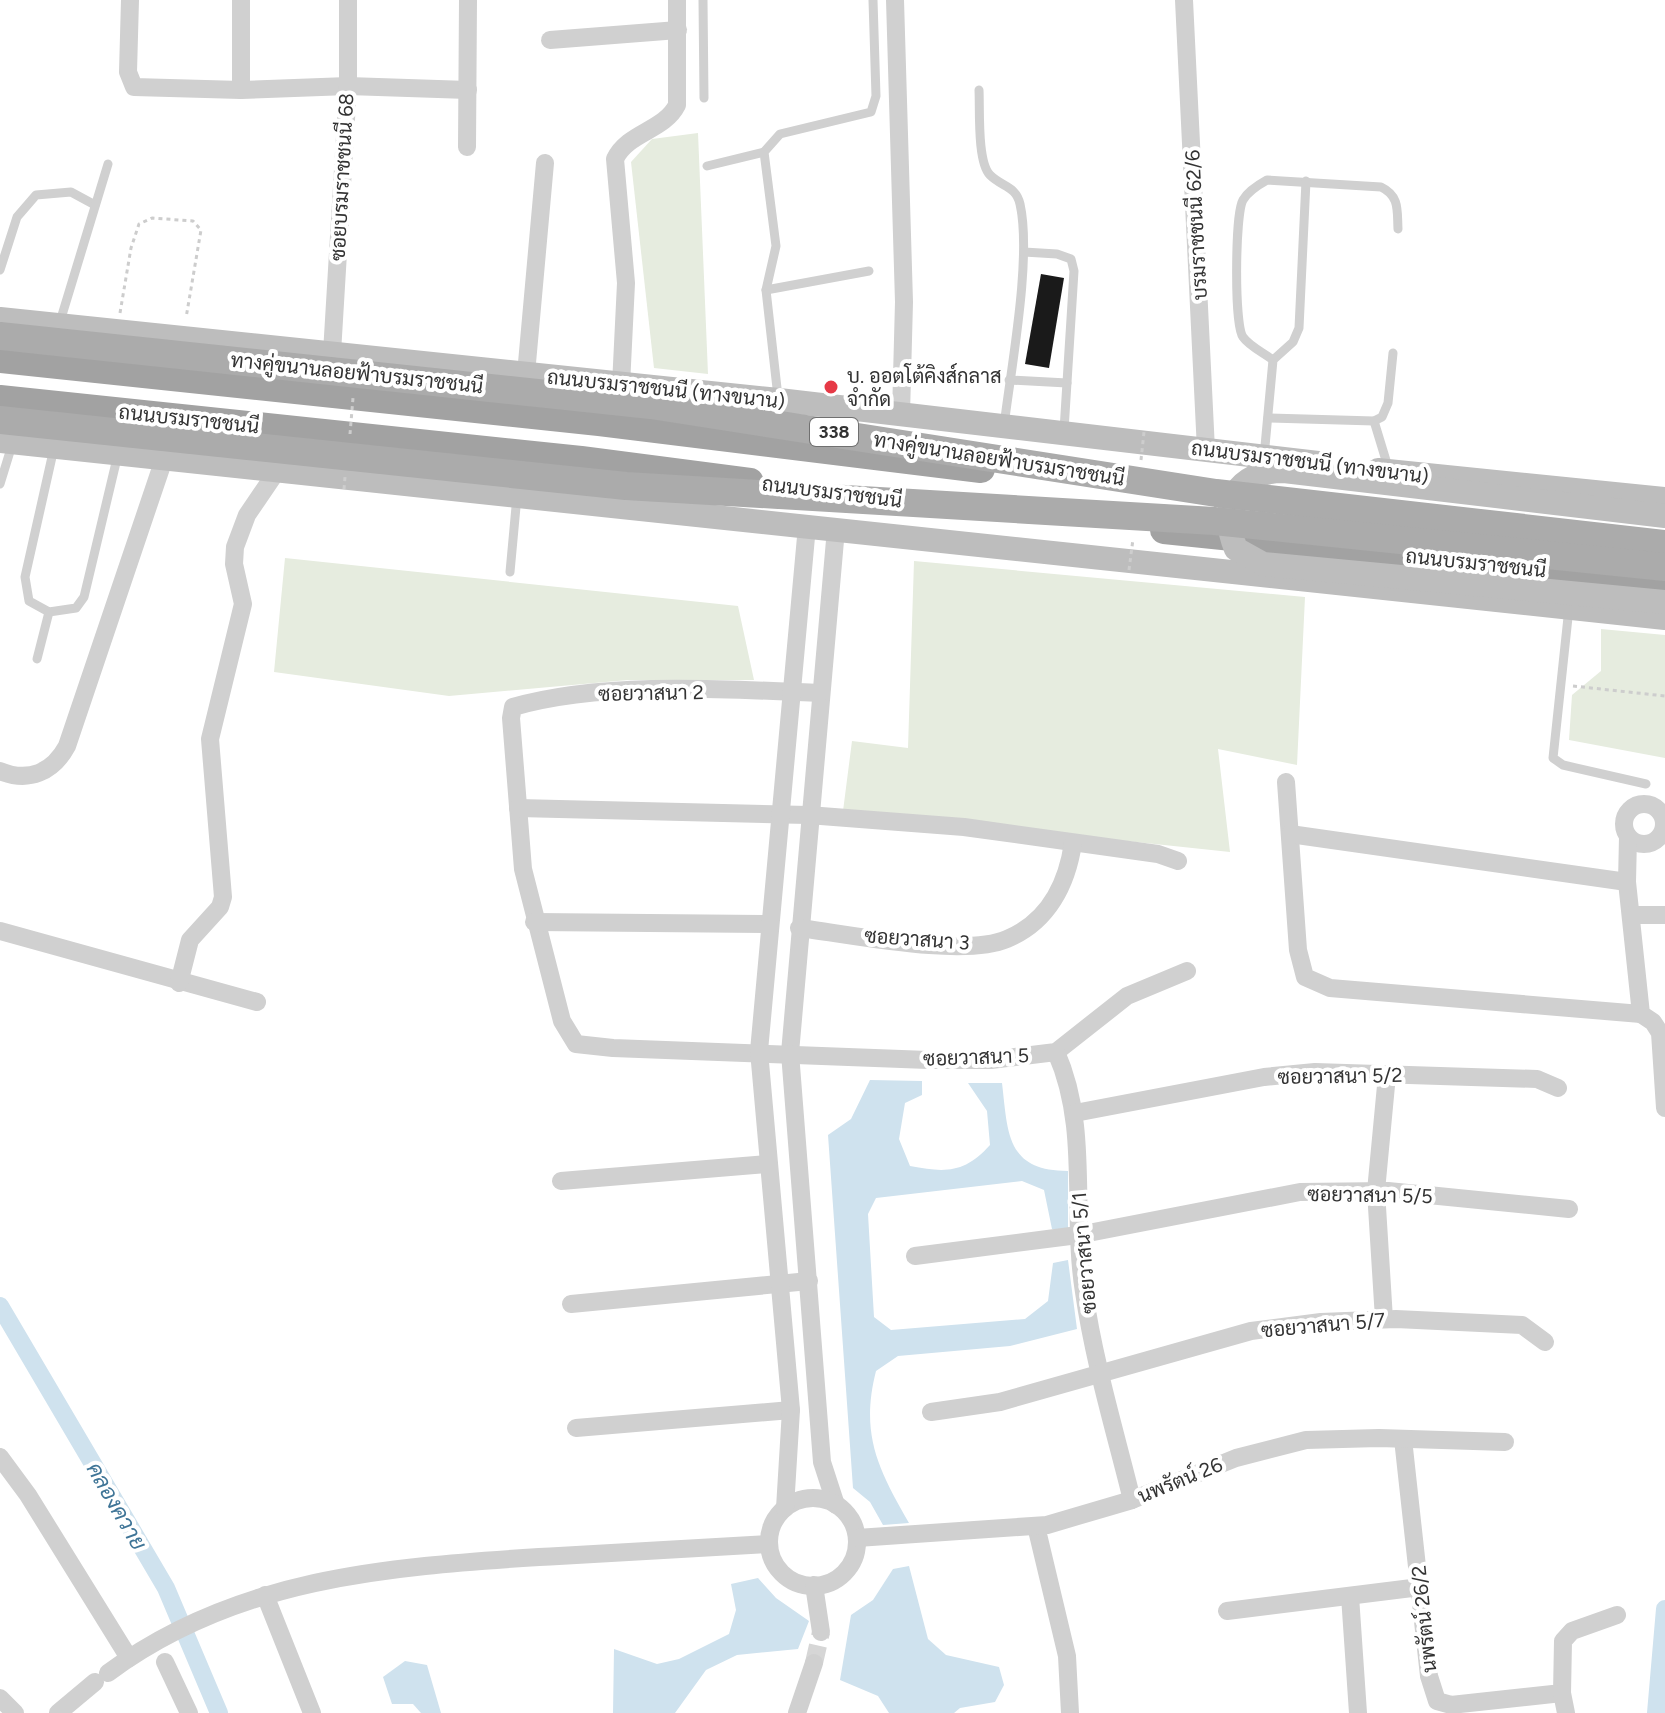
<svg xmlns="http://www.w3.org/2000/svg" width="1665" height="1713" font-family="Figtree,Sarabun,sans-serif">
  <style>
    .green { fill: #e6ecdf }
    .water { fill: #cfe2ee }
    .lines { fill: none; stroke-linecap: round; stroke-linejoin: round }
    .canal { stroke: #cfe2ee; stroke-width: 18 }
    .building { fill: #1a1a1a }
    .minor-tunnel { stroke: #d6d6d6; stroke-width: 18; stroke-dasharray: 18 9; stroke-linecap: butt }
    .path { stroke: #cdcdcd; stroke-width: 3; stroke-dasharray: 4 4; stroke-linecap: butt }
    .service { stroke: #d0d0d0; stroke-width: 9 }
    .minor { stroke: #d0d0d0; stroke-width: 18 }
    .secondary { stroke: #bdbdbd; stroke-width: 24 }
    .trunk { stroke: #a2a2a2; stroke-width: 28 }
    .path-bridge { stroke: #cdcdcd; stroke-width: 3; stroke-dasharray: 4 4; stroke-linecap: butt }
    .secondary-bridge { stroke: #bdbdbd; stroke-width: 24 }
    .primary-bridge { stroke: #ababab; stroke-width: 28 }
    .poi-dot { fill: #e63946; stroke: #fff; stroke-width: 3 }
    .labels { text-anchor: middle; stroke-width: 8; stroke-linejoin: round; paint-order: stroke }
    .shield { fill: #fff; stroke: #707070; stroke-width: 2 }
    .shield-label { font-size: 18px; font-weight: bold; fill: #333 }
    .street-label { font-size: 20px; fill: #333; stroke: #fff }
    .poi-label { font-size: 20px; fill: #333; stroke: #fff; text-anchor: start }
    .water-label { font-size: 22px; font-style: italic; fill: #3f7597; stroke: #fff }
  </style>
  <rect width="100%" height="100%" fill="#fff"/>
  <g class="green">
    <path d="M698 133 708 374 654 368 631 162 652 139Z"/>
    <path d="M285 558 738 606 754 680H628L449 696 274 672Z"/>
    <path d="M914 561 1305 597 1297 765 1218 749 1230 852 843 811 852 741 908 748Z"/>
    <path d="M1601 629 1665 635V758L1569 740 1572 695 1601 671Z"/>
  </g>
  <g class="water">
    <path d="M870 1080 922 1081V1095L905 1103 899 1139 910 1166C946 1173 965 1173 990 1145L987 1111 968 1083H1002C1008 1133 1006 1171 1068 1171V1229H1052L1044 1190 1022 1181 876 1198 868 1214 874 1317 891 1330 1025 1319 1048 1301 1053 1263 1068 1260 1077 1329 1010 1346 898 1356 876 1371C860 1434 878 1469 909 1523L883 1525 870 1502 853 1488 828 1135 851 1119Z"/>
    <path d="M909 1566 928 1639 946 1655 999 1667 1004 1685 995 1702 960 1708 954 1713H889L878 1696 840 1680 851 1615 873 1600 893 1569Z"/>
    <path d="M758 1578 776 1598 809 1621 798 1649 737 1655 706 1670 675 1713H613L614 1649 657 1664 679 1659 729 1634 736 1610 731 1584Z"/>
    <path d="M405 1661 427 1665 441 1713H421L413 1704H392L383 1677Z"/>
  </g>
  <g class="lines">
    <g class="canal">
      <path d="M0 1306 166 1588 219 1713"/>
      <path d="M1656 1713 1665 1609"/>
    </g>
  </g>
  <path class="building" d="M1041 274 1064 278 1049 368 1025 364Z"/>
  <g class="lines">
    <path class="minor-tunnel" d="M814 1663 821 1632"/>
    <g class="path">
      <path d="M120 313 131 248 139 224 152 218 193 221 201 230 186 318"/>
      <path d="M1573 686 1665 696"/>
    </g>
    <g class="service">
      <path d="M703 0 704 98"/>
      <path d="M979 90C980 109 977 162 990 175 1002 187 1016 186 1020 204 1032 258 1011 368 1004 426"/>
      <path d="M707 166 764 152"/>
      <path d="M1024 252 1057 254 1071 259 1074 271 1064 430"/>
      <path d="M0 270 17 217 36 195 71 192 95 205"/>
      <path d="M766 290 869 271"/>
      <path d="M59 325 108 164"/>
      <path d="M1273 360C1264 353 1249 346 1243 337 1234 325 1235 214 1243 200 1248 191 1258 185 1267 180L1381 187C1400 196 1397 211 1398 229"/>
      <path d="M1009 380 1067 383"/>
      <path d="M778 397 766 290 776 246 764 152 780 134 871 112 876 96 873 0"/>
      <path d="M1268 418 1374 421 1382 417 1388 403 1393 353"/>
      <path d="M1374 421 1388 467"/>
      <path d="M54 448 25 577 29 601 49 612 76 608 84 597 118 454"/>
      <path d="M1264 457 1273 360 1293 342 1299 328 1306 181"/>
      <path d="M0 484 12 445"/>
      <path d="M510 572 517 496"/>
      <path d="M1569 608 1553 758 1563 765 1646 784"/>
      <path d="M37 659 49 612"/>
    </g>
    <g class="minor">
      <path d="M130 0 128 72 134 87 241 90"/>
      <path d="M241 0V90L348 86 468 90"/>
      <path d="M895 0 904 302 901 414"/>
      <path d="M1184 0 1206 450"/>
      <path d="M550 40 678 30"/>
      <path d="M467 147 468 0"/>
      <path d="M332 353 348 86V0"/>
      <path d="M526 374 545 163"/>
      <path d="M621 385 626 283 615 159C628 132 664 131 677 105V0"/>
      <path d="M836 529 790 1053 822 1462 836 1505"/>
      <path d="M819 693C725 689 603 681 513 707L511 718 523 869 562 1021 576 1044 613 1048 928 1060H991L1056 1052 1127 996 1187 971"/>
      <path d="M0 771C29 783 53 772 67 746L164 459"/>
      <path d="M1286 782 1298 950 1305 977 1330 988 1641 1014"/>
      <circle cx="1644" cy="824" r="20"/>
      <path d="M518 808 808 815 964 827 1158 854 1178 861"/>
      <path d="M1290 834 1627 882"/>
      <path d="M1628 837 1627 882 1641 1014 1653 1022 1660 1033 1665 1108"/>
      <path d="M1631 915H1665"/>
      <path d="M534 922 770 924"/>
      <path d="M799 928C849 934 963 958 1007 939 1048 922 1067 884 1073 843"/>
      <path d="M0 931 257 1002"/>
      <path d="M179 983 190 940 220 907 223 897 210 739 243 604 234 564 235 547 247 515 277 471"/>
      <path d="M1056 1052C1090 1128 1071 1212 1084 1292 1094 1362 1115 1431 1132 1500"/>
      <path d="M1075 1113 1264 1077 1315 1072 1537 1079 1558 1088"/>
      <path d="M561 1181 768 1164"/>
      <path d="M915 1256 1078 1235 1300 1192 1388 1191 1569 1209"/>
      <path d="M571 1304 809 1281"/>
      <path d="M1384 1319 1376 1191 1387 1075"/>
      <path d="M931 1412 1000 1402 1251 1331 1321 1322 1396 1319 1522 1325 1545 1342"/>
      <path d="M576 1428 791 1410"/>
      <path d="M1403 1439 1429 1676 1437 1701 1451 1705 1562 1693 1563 1641 1572 1631 1617 1615"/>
      <path d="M0 1457 28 1495 129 1658"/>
      <circle cx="813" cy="1542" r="44"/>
      <path d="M785 1508 791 1410 759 1051 807 526"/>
      <path d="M1036 1526 1067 1656 1070 1713"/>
      <path d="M857 1538 1047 1525 1132 1500 1236 1458 1306 1440 1379 1438 1505 1442"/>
      <path d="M814 1585 821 1632"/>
      <path d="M265 1595 312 1713"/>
      <path d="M1350 1596 1358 1713"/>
      <path d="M1227 1611 1420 1587"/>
      <path d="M165 1662 189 1713"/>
      <path d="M108 1673C236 1578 386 1567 539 1557 616 1553 693 1548 769 1544"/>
      <path d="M1562 1693 1566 1713"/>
      <path d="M0 1698 15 1713"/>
      <path d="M58 1713 95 1682"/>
      <path d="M797 1713 814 1663"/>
    </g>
    <g class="secondary">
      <path d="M0 319 779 400 1318 463"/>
      <path d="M0 441 1665 618"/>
      <path d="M1378 470 1665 499"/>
    </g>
    <g class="trunk">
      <path d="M0 359 599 422 981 469"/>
      <path d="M0 399 581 460 750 482"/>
      <path d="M1164 530 1665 582"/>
    </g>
    <g class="path-bridge">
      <path d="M350 434 353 398"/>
      <path d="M1141 460 1144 432"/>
      <path d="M344 489 345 477"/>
      <path d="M1129 570 1133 539"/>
    </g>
    <path class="secondary-bridge" d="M1665 516 1284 471C1236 471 1218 506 1236 549L1263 564 1665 602"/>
    <g class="primary-bridge">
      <path d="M0 336 651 405 1216 493 1665 544"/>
      <path d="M0 420 626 486 1214 521 1665 567"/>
    </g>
  </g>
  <circle class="poi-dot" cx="831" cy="387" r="8"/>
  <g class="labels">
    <rect class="shield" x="810" y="418" width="48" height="28" rx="6"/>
    <g class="shield-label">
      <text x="834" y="438">338</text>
    </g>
    <g class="street-label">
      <text transform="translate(342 177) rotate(-87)" y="7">ซอยบรมราชชนนี 68</text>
      <text transform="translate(1196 225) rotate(-93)" y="7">บรมราชชนนี 62/6</text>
      <text transform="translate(357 373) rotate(6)" y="7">ทางคู่ขนานลอยฟ้าบรมราชชนนี</text>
      <text transform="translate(666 389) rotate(6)" y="7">ถนนบรมราชชนนี (ทางขนาน)</text>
      <text transform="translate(189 419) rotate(6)" y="7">ถนนบรมราชชนนี</text>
      <text transform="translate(999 459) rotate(9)" y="7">ทางคู่ขนานลอยฟ้าบรมราชชนนี</text>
      <text transform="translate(1310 462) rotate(7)" y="7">ถนนบรมราชชนนี (ทางขนาน)</text>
      <text transform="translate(832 492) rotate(7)" y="7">ถนนบรมราชชนนี</text>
      <text transform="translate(1476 563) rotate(6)" y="7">ถนนบรมราชชนนี</text>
      <text transform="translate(651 693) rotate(-1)" y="7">ซอยวาสนา 2</text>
      <text transform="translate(917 939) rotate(4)" y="7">ซอยวาสนา 3</text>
      <text transform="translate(976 1057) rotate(-2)" y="7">ซอยวาสนา 5</text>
      <text transform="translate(1340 1076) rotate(-1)" y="7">ซอยวาสนา 5/2</text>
      <text transform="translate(1370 1195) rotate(1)" y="7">ซอยวาสนา 5/5</text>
      <text transform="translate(1084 1253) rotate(-95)" y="7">ซอยวาสนา 5/1</text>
      <text transform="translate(1323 1325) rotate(-5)" y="7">ซอยวาสนา 5/7</text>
      <text transform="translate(1180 1480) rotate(-22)" y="7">นพรัตน์ 26</text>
      <text transform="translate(1424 1619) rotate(-96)" y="7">นพรัตน์ 26/2</text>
    </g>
    <g class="poi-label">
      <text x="847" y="383">บ. ออตโต้คิงส์กลาส<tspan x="847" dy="23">จำกัด</tspan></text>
    </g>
    <g class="water-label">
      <text transform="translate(117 1506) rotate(60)" y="8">คลองควาย</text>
    </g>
  </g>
</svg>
